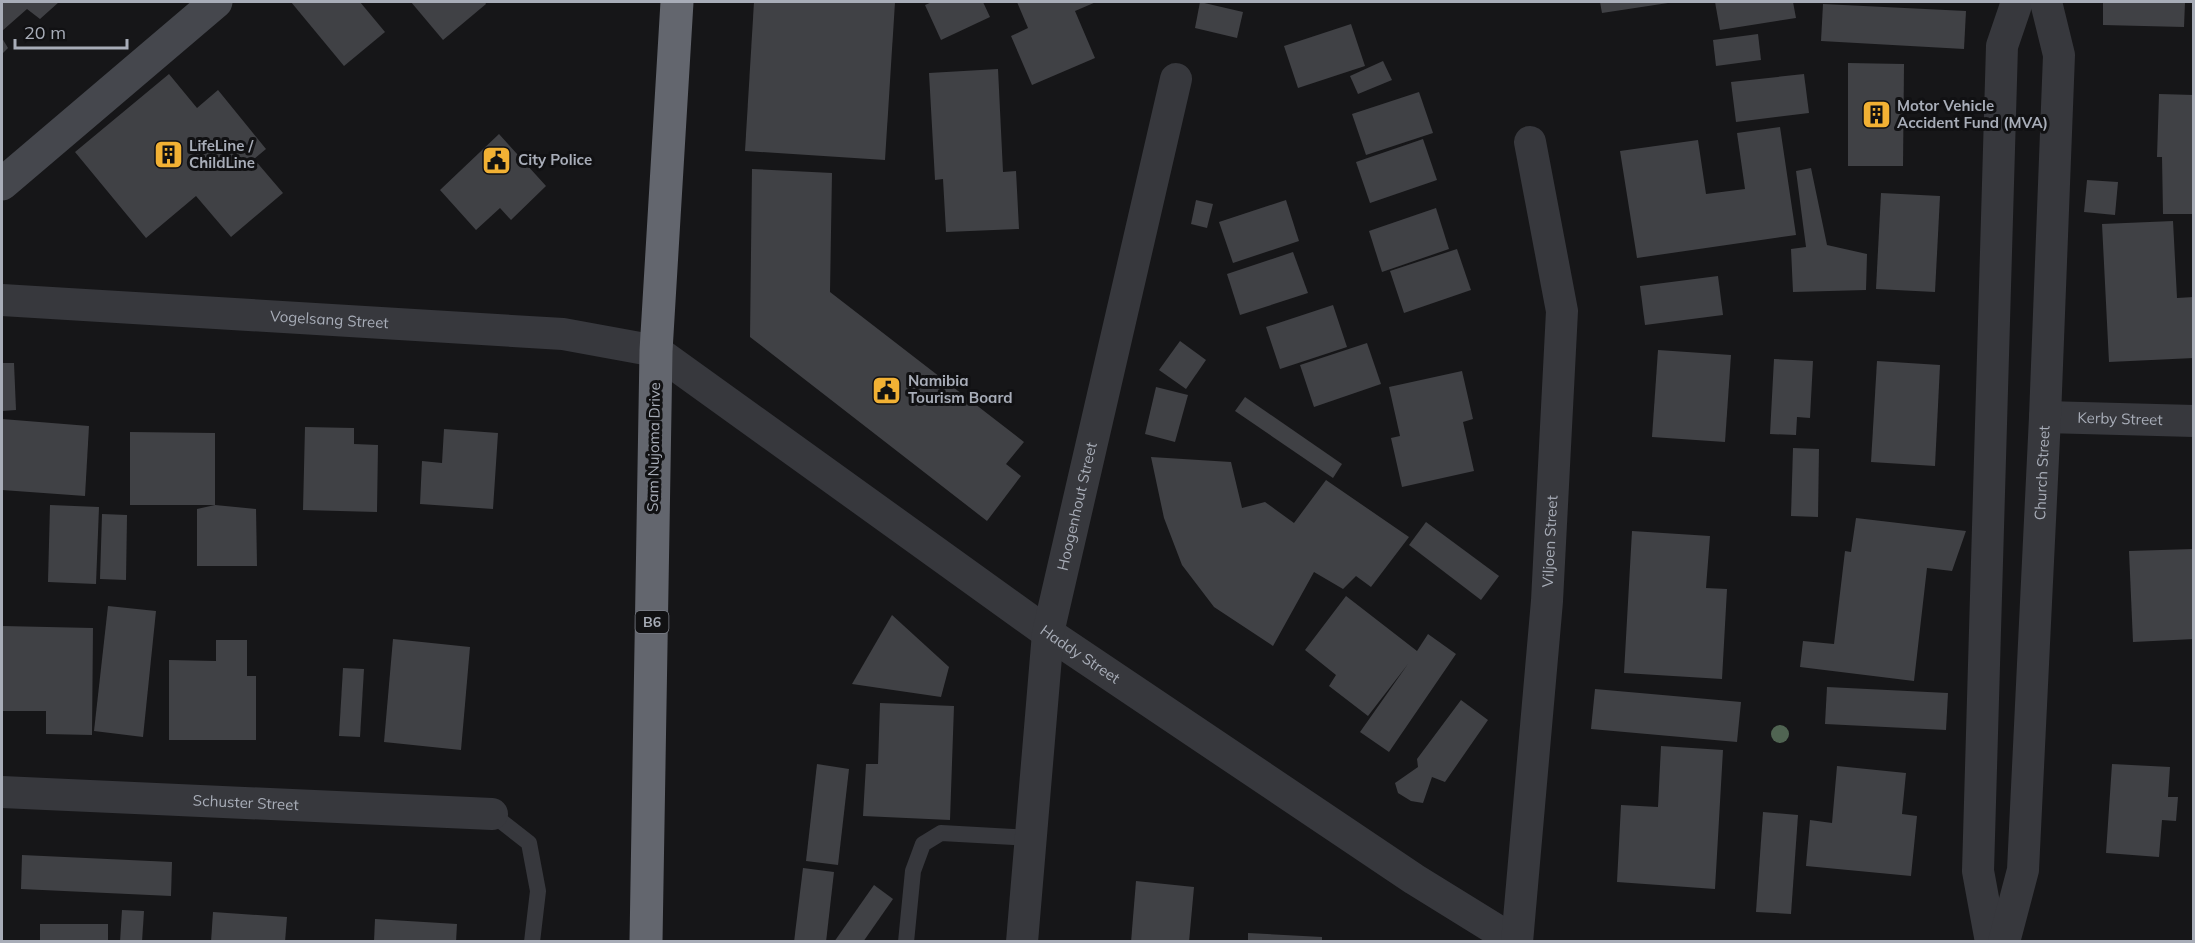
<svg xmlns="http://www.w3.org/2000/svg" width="2195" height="943" font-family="Mulish,sans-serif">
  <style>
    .building { fill: #404145 }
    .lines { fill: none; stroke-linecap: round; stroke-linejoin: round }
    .lane { stroke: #37383d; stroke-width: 16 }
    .street { stroke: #37383d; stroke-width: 32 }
    .secondary { stroke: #45474d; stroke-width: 33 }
    .highway { stroke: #63666e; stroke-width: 33 }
    .tree { fill: #506452 }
    .labels { text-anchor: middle; stroke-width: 6; stroke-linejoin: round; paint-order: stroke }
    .shield { fill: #111113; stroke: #7b7e86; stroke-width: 1.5 }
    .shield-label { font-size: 14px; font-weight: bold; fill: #a8adb8 }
    .poi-label { font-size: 15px; font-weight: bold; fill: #a8adb8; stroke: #111113; text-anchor: start }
    .street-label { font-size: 15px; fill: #a8adb8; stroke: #111113 }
  </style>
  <rect width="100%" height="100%" fill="#161618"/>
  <g class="building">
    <path d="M2 2H59L40 19 27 9 2 31Z"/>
    <path d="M291 2H360L385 32 344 66Z"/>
    <path d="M411 2H485L486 4 443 40Z"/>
    <path d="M754 2H895L885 160 745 151Z"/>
    <path d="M932 2H983L990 17 941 40 925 5Z"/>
    <path d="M1017 2H1096L1075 11 1095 58 1032 85 1011 36 1028 28Z"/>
    <path d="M1200 2 1243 12 1237 38 1195 28Z"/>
    <path d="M1600 2H1668V3L1602 13Z"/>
    <path d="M1715 2H1793L1796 18 1720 30Z"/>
    <path d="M2103 2H2185L2184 27 2103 25Z"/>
    <path d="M1823 4 1966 11 1964 49 1821 41Z"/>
    <path d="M1351 24 1365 66 1298 88 1284 46Z"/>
    <path d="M1758 34 1761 60 1716 66 1713 40Z"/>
    <path d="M2 38 8 48 2 54Z"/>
    <path d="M1383 61 1392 80 1358 94 1350 76Z"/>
    <path d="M1848 63 1904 64 1903 166H1848Z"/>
    <path d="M998 69 1003 172 1016 171 1019 229 946 232 943 179 935 180 929 73Z"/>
    <path d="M169 74 197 108 218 90 266 149 254 159 283 193 231 237 196 196 146 238 75 152Z"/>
    <path d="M1804 74 1809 113 1736 122 1731 82Z"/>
    <path d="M1419 92 1433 133 1366 155 1352 114Z"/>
    <path d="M2159 94 2194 95V214H2163L2162 157H2157Z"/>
    <path d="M1780 127 1796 235 1637 258 1620 151 1698 140 1706 194 1745 189 1737 133Z"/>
    <path d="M499 134 546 186 511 220 500 208 476 230 440 190Z"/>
    <path d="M1423 139 1437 180 1370 203 1356 162Z"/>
    <path d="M1811 168 1827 245 1867 254 1866 290 1793 292 1791 249 1806 247 1796 171Z"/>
    <path d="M752 169 832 173 830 292 1024 442 1006 464 1021 476 987 521 750 337Z"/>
    <path d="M2087 180 2118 182 2115 215 2084 212Z"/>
    <path d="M1881 193 1940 196 1935 292 1876 289Z"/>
    <path d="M1196 200 1213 204 1207 228 1191 224Z"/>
    <path d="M1286 200 1299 241 1233 263 1219 222Z"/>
    <path d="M1436 208 1449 249 1382 272 1369 231Z"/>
    <path d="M2173 221 2177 298 2194 297V358L2109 362 2102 224Z"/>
    <path d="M1457 249 1471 290 1404 313 1390 271Z"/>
    <path d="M1293 252 1308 293 1240 315 1227 274Z"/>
    <path d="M1718 276 1723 315 1645 325 1640 286Z"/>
    <path d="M1333 305 1347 347 1280 369 1266 327Z"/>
    <path d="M1180 341 1206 360 1186 389 1159 370Z"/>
    <path d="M1367 343 1381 384 1314 407 1300 365Z"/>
    <path d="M1658 350 1731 355 1725 442 1652 437Z"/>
    <path d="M1774 359 1813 361 1810 418 1797 417 1796 435 1770 434Z"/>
    <path d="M1877 361 1940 365 1935 466 1871 462Z"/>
    <path d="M2 363H14L16 410 2 411Z"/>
    <path d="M1462 371 1473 419 1463 422 1474 471 1402 487 1391 438 1400 436 1389 387Z"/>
    <path d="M1156 387 1188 395 1175 442 1145 434Z"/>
    <path d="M1245 397 1342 464 1333 478 1235 411Z"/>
    <path d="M2 419 89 426 85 496 2 490Z"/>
    <path d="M305 427 354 428V444L378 445 377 512 303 510Z"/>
    <path d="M444 429 498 433 493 509 420 504 422 461 442 463Z"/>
    <path d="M130 432 215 433V505H130Z"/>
    <path d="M1793 448 1819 449 1818 517 1791 516Z"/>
    <path d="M1151 457 1231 462 1242 508 1265 502 1294 523 1326 480 1409 537 1371 587 1356 576 1343 589 1314 572 1273 646 1214 607 1182 565 1164 518Z"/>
    <path d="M50 505 99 507 96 584 48 582Z"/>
    <path d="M215 505 256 509 257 566H197V509Z"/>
    <path d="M102 514 127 515 126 580 100 579Z"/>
    <path d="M1856 518 1966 531 1952 571 1927 568 1914 681 1800 667 1803 641 1834 644 1845 551 1851 552Z"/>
    <path d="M1426 522 1499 576 1481 600 1409 545Z"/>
    <path d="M1632 531 1710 536 1706 588 1727 589 1722 679 1624 673Z"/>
    <path d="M2193 549 2194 639 2133 642 2129 551Z"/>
    <path d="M1346 596 1417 651 1428 634 1456 654 1389 752 1360 732 1408 664 1368 716 1329 686 1336 675 1305 650Z"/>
    <path d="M108 606 156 611 143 737 94 731Z"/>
    <path d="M892 615 949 667 941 697 852 684Z"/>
    <path d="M2 626 93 628 92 735 46 734V711H2Z"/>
    <path d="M393 639 470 647 461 750 384 742Z"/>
    <path d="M216 640H247V676H256V740H169V660L216 661Z"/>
    <path d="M343 668 364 669 360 737 339 736Z"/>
    <path d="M1827 687 1948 693 1946 730 1825 724Z"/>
    <path d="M1595 689 1741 702 1737 742 1591 729Z"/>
    <path d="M1461 700 1488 720 1445 782 1432 777 1423 803 1411 801 1398 793 1395 783 1418 767 1417 759Z"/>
    <path d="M880 703 954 706 950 820 863 816 866 764H878Z"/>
    <path d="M1661 746 1723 750 1715 889 1617 882 1621 805 1658 807Z"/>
    <path d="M817 764 849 769 838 865 806 861Z"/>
    <path d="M2112 764 2170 767 2168 797H2178L2176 821 2162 820 2159 857 2106 853Z"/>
    <path d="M1837 766 1906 773 1902 814 1917 816 1911 876 1806 866 1810 820 1832 823Z"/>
    <path d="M1763 812 1798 815 1791 914 1756 912Z"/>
    <path d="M22 855 172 862 171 896 21 889Z"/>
    <path d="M803 868 834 872 826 942H794Z"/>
    <path d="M1136 881 1194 887 1189 942H1131Z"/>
    <path d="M874 885 893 899 863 942H834Z"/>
    <path d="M122 910 144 911 142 942H120Z"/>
    <path d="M213 912 287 917 285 942H211Z"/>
    <path d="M375 919 457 924 456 942H374Z"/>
    <rect x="40" y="924" width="68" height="18"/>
    <path d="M1248 933 1322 937V942H1248Z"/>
  </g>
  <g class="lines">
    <g class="lane">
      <path d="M492 814 529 843 538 891 532 942"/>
      <path d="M906 942 913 871 923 844 941 833 1031 838"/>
    </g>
    <g class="street">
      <path id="s1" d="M2 300 563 334 656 351 1048 633 1414 879 1516 942"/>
      <path id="s2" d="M2045 417 2194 421"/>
      <path id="s3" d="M2 792 492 814"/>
      <path id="s4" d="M1022 942 1048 633 1176 79"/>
      <path id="s5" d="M1517 942 1547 601 1562 311 1530 142"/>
      <path d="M1991 942 1978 871 2002 46 2017 2"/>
      <path id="s6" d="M2004 942 2023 870 2045 417 2059 55 2046 2"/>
    </g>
    <path class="secondary" d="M2 184 216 2"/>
    <path class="highway" d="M646 942 656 351 677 2"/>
  </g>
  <circle class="tree" cx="1780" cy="734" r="9"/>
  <defs>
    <symbol id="building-square" viewBox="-11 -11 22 22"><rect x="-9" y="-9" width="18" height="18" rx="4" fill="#f2b134" stroke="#111113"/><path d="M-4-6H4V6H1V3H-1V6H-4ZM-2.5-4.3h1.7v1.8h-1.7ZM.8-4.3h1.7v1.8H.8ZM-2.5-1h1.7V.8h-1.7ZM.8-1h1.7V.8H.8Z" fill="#111"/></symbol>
    <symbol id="civic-square" viewBox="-11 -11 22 22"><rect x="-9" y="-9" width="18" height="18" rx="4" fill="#f2b134" stroke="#111113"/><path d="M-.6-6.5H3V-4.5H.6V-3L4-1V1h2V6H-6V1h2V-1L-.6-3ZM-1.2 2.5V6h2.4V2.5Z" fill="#111"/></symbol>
  </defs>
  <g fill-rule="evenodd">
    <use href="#building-square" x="1860" y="98" width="33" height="33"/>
    <use href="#building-square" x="152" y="138" width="33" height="33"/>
    <use href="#civic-square" x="480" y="144" width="33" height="33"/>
    <use href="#civic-square" x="870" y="374" width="33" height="33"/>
  </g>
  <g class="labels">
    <rect class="shield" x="635.5" y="611" width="33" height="22" rx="4.5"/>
    <g class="shield-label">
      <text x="652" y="627">B6</text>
    </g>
    <g class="poi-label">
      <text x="1897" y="111">Motor Vehicle<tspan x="1897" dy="17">Accident Fund (MVA)</tspan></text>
      <text x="189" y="151">LifeLine /<tspan x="189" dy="17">ChildLine</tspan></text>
      <text x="518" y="165">City Police</text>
      <text x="908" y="386">Namibia<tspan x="908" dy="17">Tourism Board</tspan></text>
    </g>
    <g class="street-label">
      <text dy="5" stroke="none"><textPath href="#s1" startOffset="328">Vogelsang Street</textPath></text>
      <text dy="5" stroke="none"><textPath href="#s2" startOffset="75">Kerby Street</textPath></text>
      <text transform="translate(654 447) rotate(-89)" y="5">Sam Nujoma Drive</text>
      <text dy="5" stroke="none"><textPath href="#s6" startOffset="472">Church Street</textPath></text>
      <text dy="5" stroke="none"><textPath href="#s4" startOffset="440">Hoogenhout Street</textPath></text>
      <text dy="5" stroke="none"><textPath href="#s5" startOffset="402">Viljoen Street</textPath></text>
      <text dy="5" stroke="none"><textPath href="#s1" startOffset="1178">Haddy Street</textPath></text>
      <text dy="5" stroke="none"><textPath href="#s3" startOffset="244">Schuster Street</textPath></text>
    </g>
  </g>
  <rect width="2195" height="943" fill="none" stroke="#a8adb8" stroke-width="6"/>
  <path d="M15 39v9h112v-9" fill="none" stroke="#a8adb8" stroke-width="3"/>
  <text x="24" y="39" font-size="18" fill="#a8adb8" stroke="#111113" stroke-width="4.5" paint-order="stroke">20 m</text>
</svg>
